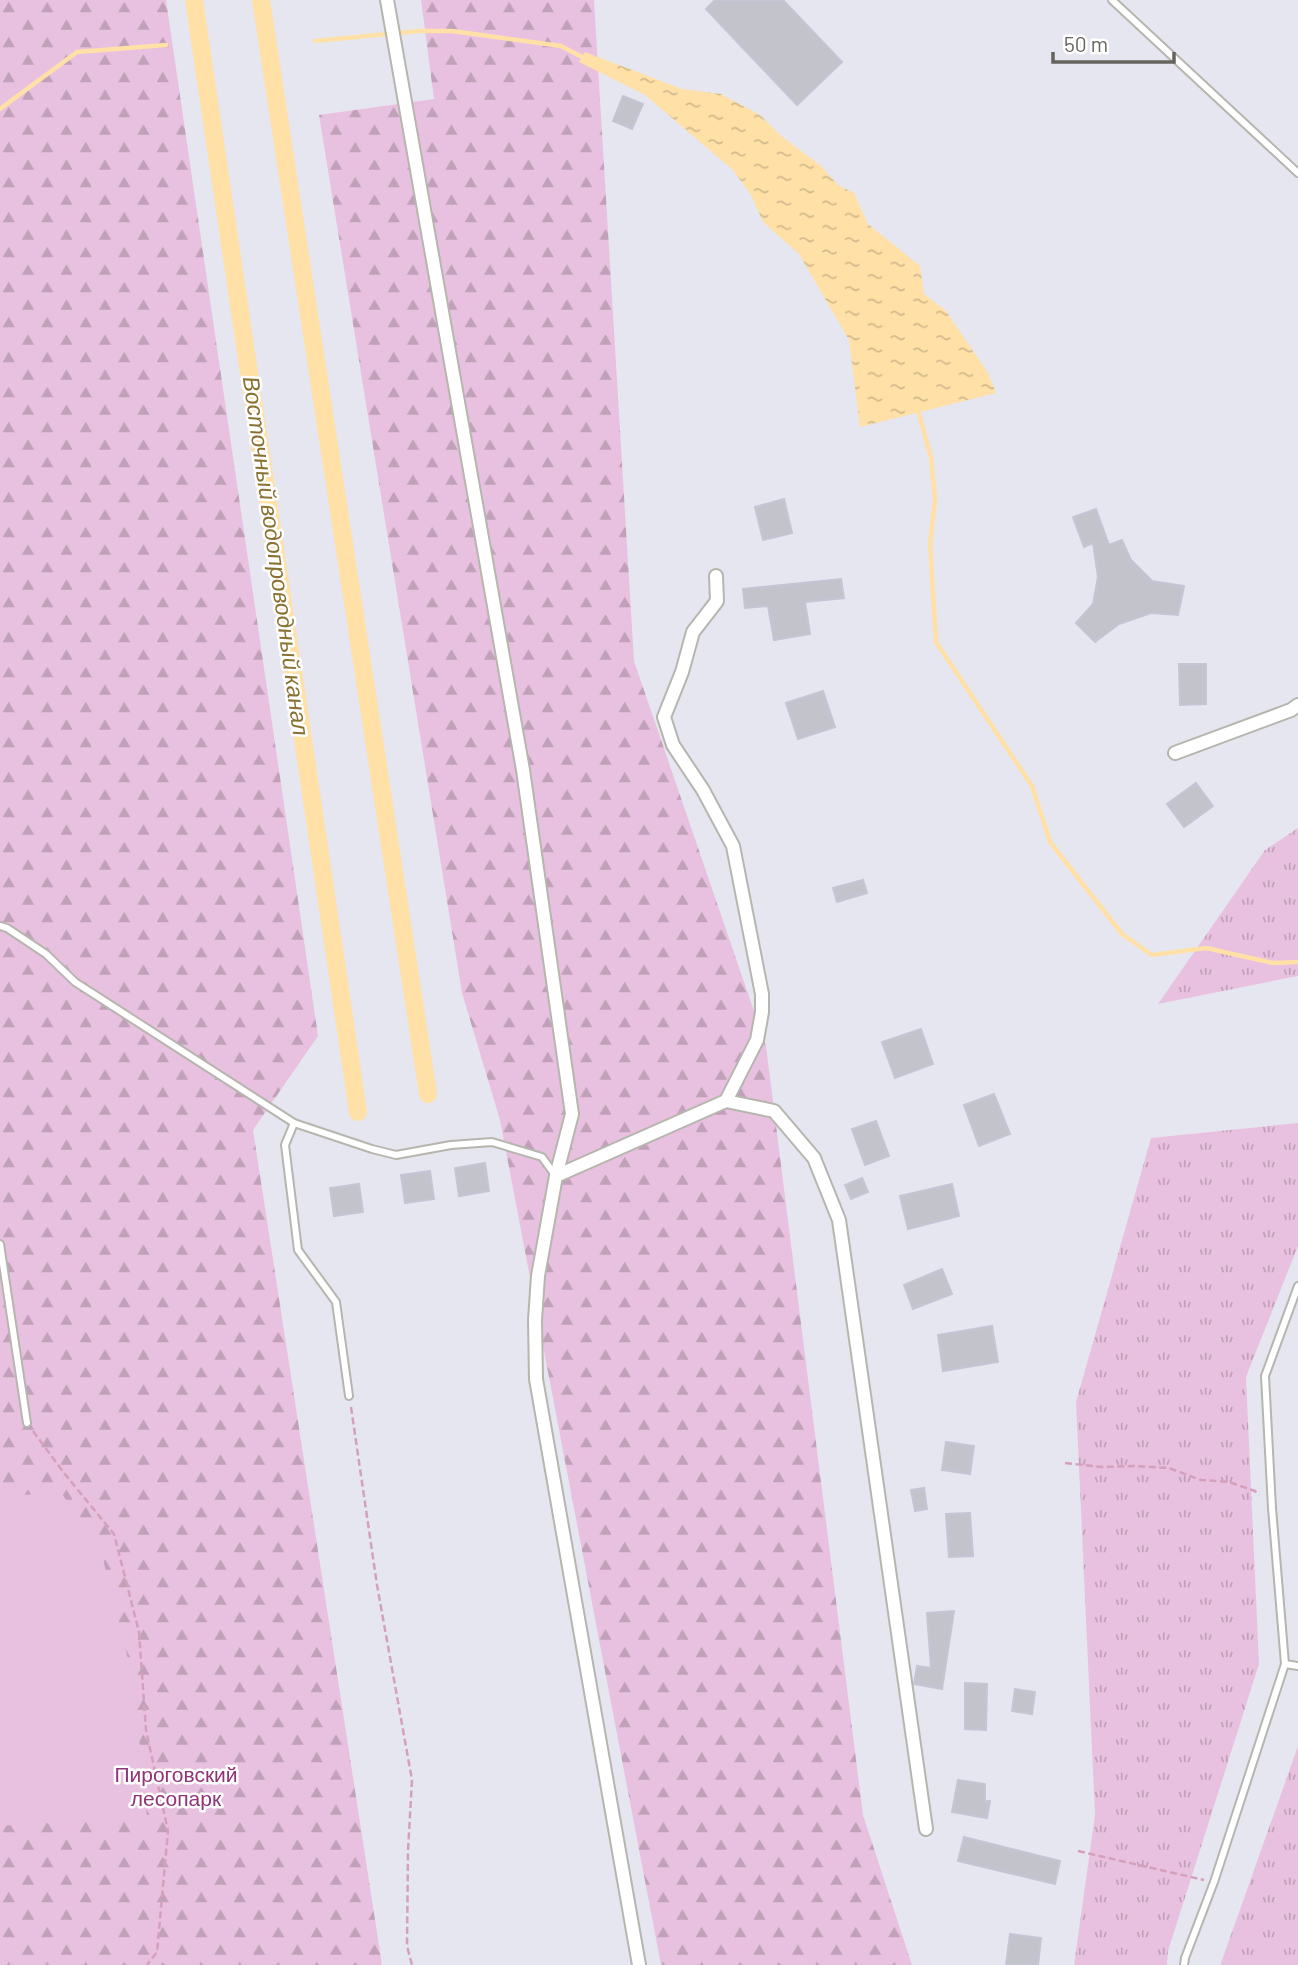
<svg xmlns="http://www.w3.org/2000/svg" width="1298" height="1965" font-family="Barlow,sans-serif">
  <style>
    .grass { fill: url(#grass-tufts) }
    .forest { fill: url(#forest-firs) }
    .garden { fill: #e9c1e0 }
    .water { fill: url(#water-ripples) }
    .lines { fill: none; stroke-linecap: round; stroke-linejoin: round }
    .stream { stroke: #ffe0a7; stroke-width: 4.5 }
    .canal { stroke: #ffe0a7; stroke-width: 18 }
    .building { fill: #c2c3cb; stroke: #c4c5d5; stroke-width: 2 }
    .lane-casing { stroke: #b6b5ae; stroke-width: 10 }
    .street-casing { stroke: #b6b5ae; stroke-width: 16 }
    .path { stroke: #d4a0bb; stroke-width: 2.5; stroke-dasharray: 7 3.5; stroke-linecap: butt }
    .lane { stroke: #fff; stroke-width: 6 }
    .street { stroke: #fff; stroke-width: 12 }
    .labels { text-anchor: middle; stroke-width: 5; stroke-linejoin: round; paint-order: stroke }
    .park-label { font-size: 21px; fill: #8f3478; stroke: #fff }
    .water-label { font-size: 23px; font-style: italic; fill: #897132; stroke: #fff }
  </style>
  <defs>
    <pattern id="grass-tufts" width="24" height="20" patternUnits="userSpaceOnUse" patternTransform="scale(1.75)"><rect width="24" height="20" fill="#e9c1e0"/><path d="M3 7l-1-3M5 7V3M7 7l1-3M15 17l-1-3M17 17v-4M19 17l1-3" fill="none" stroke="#c1a0b9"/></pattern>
    <pattern id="forest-firs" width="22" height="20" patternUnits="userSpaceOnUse" patternTransform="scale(1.75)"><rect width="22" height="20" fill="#e9c1e0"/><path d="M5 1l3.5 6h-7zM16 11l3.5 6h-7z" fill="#c1a0b9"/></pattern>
    <pattern id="water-ripples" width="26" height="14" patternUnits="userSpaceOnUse" patternTransform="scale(1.75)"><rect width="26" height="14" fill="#ffe0a7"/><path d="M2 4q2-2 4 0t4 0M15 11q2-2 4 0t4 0" fill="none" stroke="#d2b98b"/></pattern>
  </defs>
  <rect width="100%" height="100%" fill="#e6e6f0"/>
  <g class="grass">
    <path d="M1298 828V976L1158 1004 1265 850Z"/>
    <path d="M1298 1123V1246L1246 1377 1259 1664 1168 1951 1167 1965H1074L1095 1815 1076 1402 1151 1138Z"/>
    <path d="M1298 1746V1965H1221V1963Z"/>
  </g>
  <g class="forest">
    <path d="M0 0H166L318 1036 253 1130 382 1965H0Z"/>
    <path d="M421 0H594L634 661 766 1046 863 1815 912 1965H661L500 1120 462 993 319 115 434 99Z"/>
  </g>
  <path class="garden" d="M60 1492 98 1539 133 1679 147 1817 0 1826V1497Z"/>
  <path class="water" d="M585 52 682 89 721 94 760 115 780 135 821 166 838 185 854 193 868 224 920 266 924 294 946 311 988 373 996 393 860 427 849 340 799 254 763 222 751 195 733 170 645 95 579 62Z"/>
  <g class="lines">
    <g class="stream">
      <path d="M315 41 419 31H452L561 46 586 59"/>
      <path d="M0 109 77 52 166 45"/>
      <path d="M918 410 931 458 935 500 930 544 936 642 1032 786 1050 842 1122 934 1152 955 1206 948 1273 963 1298 962"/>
    </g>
    <g class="canal">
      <path d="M194 0 358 1112"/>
      <path d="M261 0 428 1094"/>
    </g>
  </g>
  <g class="building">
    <path d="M715 0H783L842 62 797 105 706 9Z"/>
    <path d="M623 96 643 104 632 129 613 121Z"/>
    <path d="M784 499 792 533 763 540 755 507Z"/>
    <path d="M1096 509 1109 545 1122 540 1131 560 1152 581 1184 586 1178 615 1151 613 1119 624 1095 642 1076 623 1093 604 1098 577 1093 543 1084 547 1073 517Z"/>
    <path d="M841 579 844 598 805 602 810 634 774 640 768 606 745 608 743 589Z"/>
    <path d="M1179 664H1206V704L1180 705Z"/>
    <path d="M823 691 835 727 798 739 786 703Z"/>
    <path d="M1196 783 1213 806 1184 827 1167 804Z"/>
    <path d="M863 880 867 893 837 902 833 888Z"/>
    <path d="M921 1029 933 1064 895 1078 882 1042Z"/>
    <path d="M994 1094 1010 1134 979 1146 964 1105Z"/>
    <path d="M876 1121 889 1156 865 1165 852 1129Z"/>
    <path d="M485 1163 489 1191 459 1196 455 1168Z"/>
    <path d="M430 1171 434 1199 405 1203 401 1175Z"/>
    <path d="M862 1178 868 1192 851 1199 845 1185Z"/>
    <path d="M359 1184 363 1212 334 1216 330 1188Z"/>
    <path d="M952 1184 959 1216 908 1229 900 1196Z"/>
    <path d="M942 1269 952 1294 913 1309 904 1285Z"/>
    <path d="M992 1326 998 1362 943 1371 938 1335Z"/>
    <path d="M946 1442 974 1446 970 1474 942 1470Z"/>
    <path d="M924 1488 927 1509 915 1511 911 1490Z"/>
    <path d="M970 1513 973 1556 949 1557 946 1514Z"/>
    <path d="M954 1611 942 1689 914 1684 917 1666 931 1668 927 1613Z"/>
    <path d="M965 1683 987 1684 986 1730 965 1729Z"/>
    <path d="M1015 1689 1035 1692 1032 1714 1012 1711Z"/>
    <path d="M958 1780 985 1784V1801H990L987 1818 952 1812Z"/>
    <path d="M964 1837 1060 1861 1055 1884 958 1861Z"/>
    <path d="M1010 1934 1041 1938 1038 1965H1006Z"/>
  </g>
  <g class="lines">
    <defs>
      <g id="lane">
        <path d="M1112 0 1298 173"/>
        <path d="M0 926 7 928 46 954 75 982 294 1123 372 1149 396 1155 451 1145 492 1142 542 1157 555 1175"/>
        <path d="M294 1123 285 1145 298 1250 336 1302 349 1396"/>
        <path d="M0 1244 27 1423"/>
        <path d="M1285 1664 1298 1666"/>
        <path d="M1184 1965 1185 1958 1214 1882 1285 1664 1272 1508 1265 1376 1298 1286"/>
      </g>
      <g id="street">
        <path d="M387 0 523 770 572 1114 556 1176 538 1276 535 1320 536 1379 639 1965"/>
        <path d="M716 576 717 601 693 632 682 672 664 717 673 745 703 790 733 846 762 994V1012L757 1040 726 1101"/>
        <path d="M1175 753 1291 710 1298 705"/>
        <path d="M556 1176 726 1101 774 1111 814 1158 839 1220 926 1829"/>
      </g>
    </defs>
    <use href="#lane" class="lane-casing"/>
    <use href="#street" class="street-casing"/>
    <g class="path">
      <path d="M351 1407 377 1585 412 1780 408 1851 407 1946 412 1965"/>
      <path d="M33 1431 64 1473 114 1534 139 1632 146 1730 168 1831 157 1952 147 1965"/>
      <path d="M1065 1463 1102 1467 1135 1466 1169 1468 1201 1480 1229 1482 1255 1491 1259 1495"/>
      <path d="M1078 1851 1204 1880"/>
    </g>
    <use href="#lane" class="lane"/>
    <use href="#street" class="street"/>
  </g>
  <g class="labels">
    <g class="park-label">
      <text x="176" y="1782">Пироговский<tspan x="176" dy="24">лесопарк</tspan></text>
    </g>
    <g class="water-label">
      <text transform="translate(276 556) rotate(82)" y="8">Восточный водопроводный канал</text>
    </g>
  </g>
  <path d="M1053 52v10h121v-10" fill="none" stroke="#67645d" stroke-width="3.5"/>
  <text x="1064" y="52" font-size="21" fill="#67645d" stroke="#ffffff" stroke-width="5" paint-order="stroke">50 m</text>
</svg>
